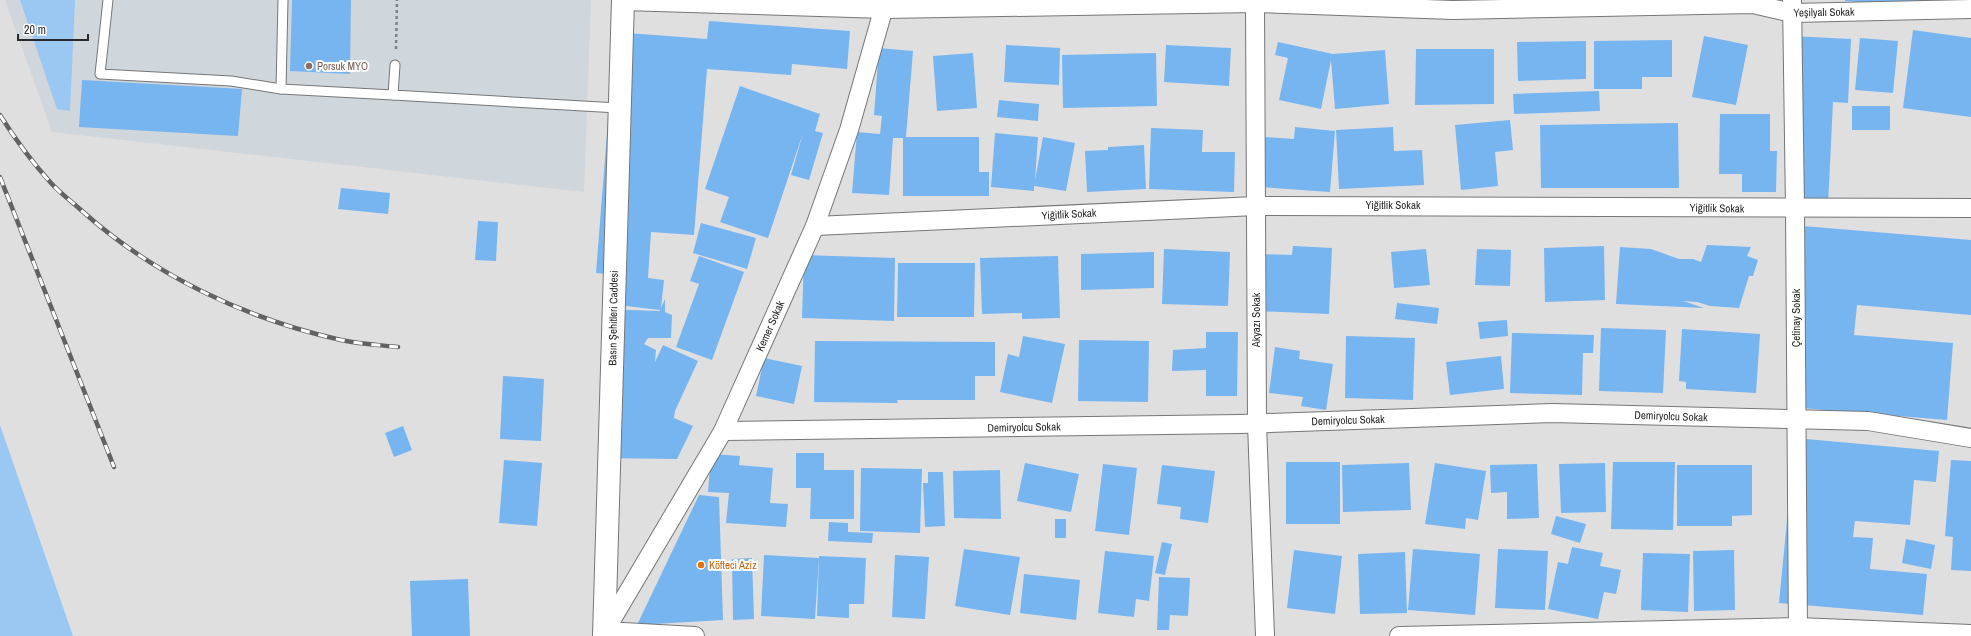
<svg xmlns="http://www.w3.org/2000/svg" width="1971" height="636" font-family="'Archivo Narrow',sans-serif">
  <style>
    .built { fill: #cfd6dc }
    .green { fill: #9bc7f3 }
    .building { fill: #77b5f1 }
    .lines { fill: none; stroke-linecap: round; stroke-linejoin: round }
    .service-casing { stroke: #757677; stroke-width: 11 }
    .minor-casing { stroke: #757677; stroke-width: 20 }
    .secondary-casing { stroke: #757677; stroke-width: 24 }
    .path { stroke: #818182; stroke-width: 2.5; stroke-dasharray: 3 3; stroke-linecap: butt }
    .service { stroke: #fff; stroke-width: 9 }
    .minor { stroke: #fff; stroke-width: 18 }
    .secondary { stroke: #fff; stroke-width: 22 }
    .rail-casing { stroke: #626263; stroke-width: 4.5 }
    .rail { stroke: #fff; stroke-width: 3; stroke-dasharray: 9; stroke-linecap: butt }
    .education-dot { fill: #8d6e63; stroke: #fff; stroke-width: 1.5 }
    .food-dot { fill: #e8710a; stroke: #fff; stroke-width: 1.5 }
    .labels { text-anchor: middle; stroke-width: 4; stroke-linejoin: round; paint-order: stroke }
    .street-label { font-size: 11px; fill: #29292a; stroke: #fff }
    .education-label { font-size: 11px; fill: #785e54; stroke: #fff; text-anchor: start }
    .food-label { font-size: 11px; fill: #c56008; stroke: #fff; text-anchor: start }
  </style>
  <rect width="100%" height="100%" fill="#dfdfe0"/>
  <path class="built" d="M5 0H591L584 192 52 132Z"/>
  <g class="green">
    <path d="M20 0H75L70 111 57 109Z"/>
    <path d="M0 425 73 636H0Z"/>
  </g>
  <g class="building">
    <path d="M292 0H351L350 74 290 71Z"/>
    <path d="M1845 0H1971V10L1845 1Z"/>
    <path d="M709 21 850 31 847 69 792 64 791 75 707 69 694 235 651 232 648 278 664 280 661 308 665 299V312L672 315 671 338H648L644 344 656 350 655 362 663 345 698 361 675 411 674 418 693 426 677 459 599 458 602 309 660 311V310L617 305 621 275 596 273 615 32 707 39Z"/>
    <path d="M1913 30 1971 38V117L1903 108Z"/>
    <path d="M1704 36 1748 45 1736 105 1692 97Z"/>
    <path d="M1791 36 1851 39 1848 103 1833 102 1828 205 1785 203Z"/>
    <path d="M1860 38 1898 41 1893 93 1855 90Z"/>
    <path d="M1672 40V77H1642V89H1594V41Z"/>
    <path d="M1586 41V79L1518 81 1517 42Z"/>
    <path d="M1278 42 1333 54 1385 50 1389 104 1335 109 1331 60 1321 109 1279 100 1288 58 1275 55Z"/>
    <path d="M1006 45 1060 48 1059 85 1004 82Z"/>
    <path d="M1166 45 1231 48 1229 86 1164 82Z"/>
    <path d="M879 48 913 51 906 137H979V172H989V196H903V138H893L889 195 852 193 857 132 880 134 882 116 874 115Z"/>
    <path d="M1416 49H1494V104L1415 105Z"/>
    <path d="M973 53 977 108 937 111 933 56Z"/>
    <path d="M1156 53 1157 106 1063 108 1062 55Z"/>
    <path d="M82 80 242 89 238 136 79 127Z"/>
    <path d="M740 86 820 114 815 131 823 133 809 180 791 175 803 133 768 238 720 222 729 197 705 189Z"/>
    <path d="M1599 91 1600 111 1514 114 1513 94Z"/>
    <path d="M999 100 1039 104 1038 121 997 117Z"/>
    <rect x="1852" y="106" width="38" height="24"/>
    <path d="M1720 114H1770V151H1777L1776 192H1742V174H1719Z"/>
    <path d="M1510 120 1513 150 1495 152 1498 186 1461 190 1455 125Z"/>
    <path d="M1678 123 1679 188H1541L1540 125Z"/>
    <path d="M1295 127 1335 131 1330 192 1261 187 1265 137 1294 139Z"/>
    <path d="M1393 127 1394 151 1422 150 1424 185 1339 189 1336 130Z"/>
    <path d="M1151 128 1203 130 1202 152H1235L1234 192 1149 189Z"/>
    <path d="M995 133 1038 137 1035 180 1043 137 1075 143 1066 191 1034 186V191L991 187Z"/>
    <path d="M1144 145 1146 189 1087 192 1085 151 1108 150V147Z"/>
    <path d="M341 188 390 193 388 214 338 209Z"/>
    <path d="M478 221 498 222 496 261 475 260Z"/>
    <path d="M701 223 756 238 747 269 693 253Z"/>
    <path d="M1803 226 1971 240V315L1857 305 1854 335 1953 343 1947 420 1788 407Z"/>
    <path d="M1707 245 1751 247 1747 256 1758 260 1753 276H1749L1739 308 1710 306 1697 302 1683 301 1704 308 1616 304 1620 247 1651 249 1679 259H1693L1701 262Z"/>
    <path d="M1293 246 1332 248 1329 314 1257 311 1260 254 1292 255Z"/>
    <path d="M1604 246 1605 300 1545 302 1544 248Z"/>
    <path d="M1164 249 1230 252 1228 306 1162 304Z"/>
    <path d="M1426 249 1430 285 1394 288 1391 252Z"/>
    <path d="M1477 249 1511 250 1510 286 1475 285Z"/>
    <path d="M1154 252V288L1081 290V254Z"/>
    <path d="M804 255 895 258 894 321 802 318Z"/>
    <path d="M699 256 744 272 712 360 676 347 699 284 690 281Z"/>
    <path d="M1058 256 1060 318 1022 319V313L982 314 980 258Z"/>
    <path d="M898 263H975L974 317H897Z"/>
    <path d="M1397 303 1439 308 1437 324 1395 319Z"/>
    <path d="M1507 320 1508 336 1480 339 1478 322Z"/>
    <path d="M1601 328 1666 330 1663 393 1599 391Z"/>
    <path d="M1682 329 1760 334 1756 393 1686 389V382L1679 381Z"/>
    <path d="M1206 332H1238L1237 396H1206V370L1172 371 1173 350 1206 348Z"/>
    <path d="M1512 333 1594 335 1593 353H1583L1582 395 1510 393Z"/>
    <path d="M1023 336 1065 344 1052 403 1000 392 1008 354 1019 357Z"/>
    <path d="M1346 336 1415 338 1413 400 1345 398Z"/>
    <path d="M1079 340 1149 341 1148 402 1078 401Z"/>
    <path d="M815 341 995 342V376H975V400H897L898 403 814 402Z"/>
    <path d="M1275 347 1300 351 1299 359 1333 364 1326 410 1301 406 1303 397 1269 393Z"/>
    <path d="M1501 356 1504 389 1450 395 1446 362Z"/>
    <path d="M764 358 802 366 794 404 756 396Z"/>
    <path d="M503 376 544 379 541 441 500 439Z"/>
    <path d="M403 426 412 450 394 457 385 433Z"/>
    <path d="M1795 438 1939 451 1936 482 1914 480 1910 525 1855 521 1853 537 1873 538 1870 569 1927 574 1923 615 1779 603Z"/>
    <path d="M796 453H824V470H854V519H810L811 488H796Z"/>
    <path d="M711 454 740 456 739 465 773 468 770 503 788 504 786 527 726 523 729 493 708 492Z"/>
    <path d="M504 460 542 463 537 526 499 523Z"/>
    <path d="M1951 460 1971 461V571L1951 570 1953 537 1945 536Z"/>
    <rect x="1286" y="462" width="54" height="62"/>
    <path d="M1613 462H1675L1673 530 1611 529Z"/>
    <path d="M1025 463 1079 474 1071 512 1017 501Z"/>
    <path d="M1409 463 1411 510 1343 512 1342 465Z"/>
    <path d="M1435 463 1486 471 1478 520 1466 518 1465 529 1425 524Z"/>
    <path d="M1605 463 1606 512 1561 513 1559 464Z"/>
    <path d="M1103 464 1137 468 1129 535 1095 531Z"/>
    <path d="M1537 464 1539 518 1507 519V492L1491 493 1490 465Z"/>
    <path d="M1162 465 1215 471 1208 523 1180 519 1181 507 1157 504Z"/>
    <path d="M1677 465H1752V515L1732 516V526H1677Z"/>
    <path d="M861 468 922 469 920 533 860 531Z"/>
    <path d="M1000 470 1001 519 954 518 953 471Z"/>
    <path d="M928 472H943L945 526 925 527 923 483H928Z"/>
    <path d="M699 495 719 497 723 620 637 625Z"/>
    <path d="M1556 516 1586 524 1580 543 1551 534Z"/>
    <rect x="1055" y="519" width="11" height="19"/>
    <path d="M829 522 848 523V532L873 533 872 543 828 541Z"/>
    <path d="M1906 539 1935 545 1931 569 1902 563Z"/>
    <path d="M1162 542 1172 544 1165 575 1155 573Z"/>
    <path d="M1572 547 1603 553 1600 566 1621 570 1616 594 1604 592 1598 619 1548 609 1558 562 1568 564Z"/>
    <path d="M964 549 1020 557 1010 615 955 606Z"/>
    <path d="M1413 549 1480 554 1475 615 1408 610Z"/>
    <path d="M1498 549 1548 551 1545 610 1495 608Z"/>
    <path d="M1294 550 1342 556 1335 614 1287 608Z"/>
    <path d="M1734 550 1735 610 1694 611 1693 551Z"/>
    <path d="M1105 551 1154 556 1149 601 1136 599 1134 617 1098 613Z"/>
    <path d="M1405 552 1407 613 1360 614 1358 554Z"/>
    <path d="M1643 553 1690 554 1688 612 1641 610Z"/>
    <path d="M764 555 819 558 815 619 761 616Z"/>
    <path d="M895 555 929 557 925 619 892 617Z"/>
    <path d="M819 556 866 558 864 604H849V618L817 616Z"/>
    <path d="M752 558 754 619 733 620 732 559Z"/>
    <path d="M1024 574 1080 580 1076 620 1020 613Z"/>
    <path d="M1159 577 1190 578 1188 616 1170 615 1169 630H1157Z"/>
    <path d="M468 579 470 636H412L410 581Z"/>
  </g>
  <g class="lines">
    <defs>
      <g id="service">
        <path d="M108 0 100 74 231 81 281 89 393 95"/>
        <path d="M395 65 393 95 618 108"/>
        <path d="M281 89 283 0"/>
      </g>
      <g id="minor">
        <path d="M1792 0 1795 208 1798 636"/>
        <path d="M623 1 885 9 1255 3 1453 10 1753 4 1792 13 1971 9"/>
        <path d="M1255 3 1257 424 1265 636"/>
        <path d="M815 226 1256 206 1971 208"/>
        <path d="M723 431 1240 424 1552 413 1868 421 1971 438"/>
        <path d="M695 636 605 631 723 431 815 226 849 130 886 0"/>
        <path d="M1399 636 1798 627 1971 634"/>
      </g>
      <path id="secondary" d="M604 636 623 0"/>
    </defs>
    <use href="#service" class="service-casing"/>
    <use href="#minor" class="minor-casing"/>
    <use href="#secondary" class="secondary-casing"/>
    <path class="path" d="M396 49 397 0"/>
    <use href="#service" class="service"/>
    <use href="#minor" class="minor"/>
    <use href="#secondary" class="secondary"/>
    <defs>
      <g id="rail">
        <path d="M0 115C15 139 32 162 51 183 60 193 71 201 81 210 153 275 246 319 341 340 360 344 379 345 398 347"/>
        <path d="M0 177 114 467"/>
      </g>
    </defs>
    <use href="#rail" class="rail-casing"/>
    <use href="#rail" class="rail"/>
  </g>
  <circle class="education-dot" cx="309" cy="66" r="4"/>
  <circle class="food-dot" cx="701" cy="565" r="4"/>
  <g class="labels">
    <g class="street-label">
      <text transform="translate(1824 12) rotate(-1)" y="4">Yeşilyalı Sokak</text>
      <text x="1393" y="209">Yiğitlik Sokak</text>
      <text transform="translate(1717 208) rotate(1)" y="4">Yiğitlik Sokak</text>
      <text transform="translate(1069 214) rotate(-3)" y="4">Yiğitlik Sokak</text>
      <text transform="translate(613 318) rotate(-89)" y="4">Basın Şehitleri Caddesi</text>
      <text transform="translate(1796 318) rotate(-90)" y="4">Çetinay Sokak</text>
      <text transform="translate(1256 320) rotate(-90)" y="4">Akyazı Sokak</text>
      <text transform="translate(770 326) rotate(-66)" y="4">Kemer Sokak</text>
      <text transform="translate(1671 416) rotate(2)" y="4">Demiryolcu Sokak</text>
      <text transform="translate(1348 420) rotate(-2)" y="4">Demiryolcu Sokak</text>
      <text transform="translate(1024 427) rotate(-1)" y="4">Demiryolcu Sokak</text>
    </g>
    <g class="education-label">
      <text x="317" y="70">Porsuk MYO</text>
    </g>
    <g class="food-label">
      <text x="709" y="569">Köfteci Aziz</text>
    </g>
  </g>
  <path d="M18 34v6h70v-6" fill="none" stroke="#29292a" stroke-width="2"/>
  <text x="24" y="34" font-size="12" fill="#29292a" stroke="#ffffff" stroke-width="3" paint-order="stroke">20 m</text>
</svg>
